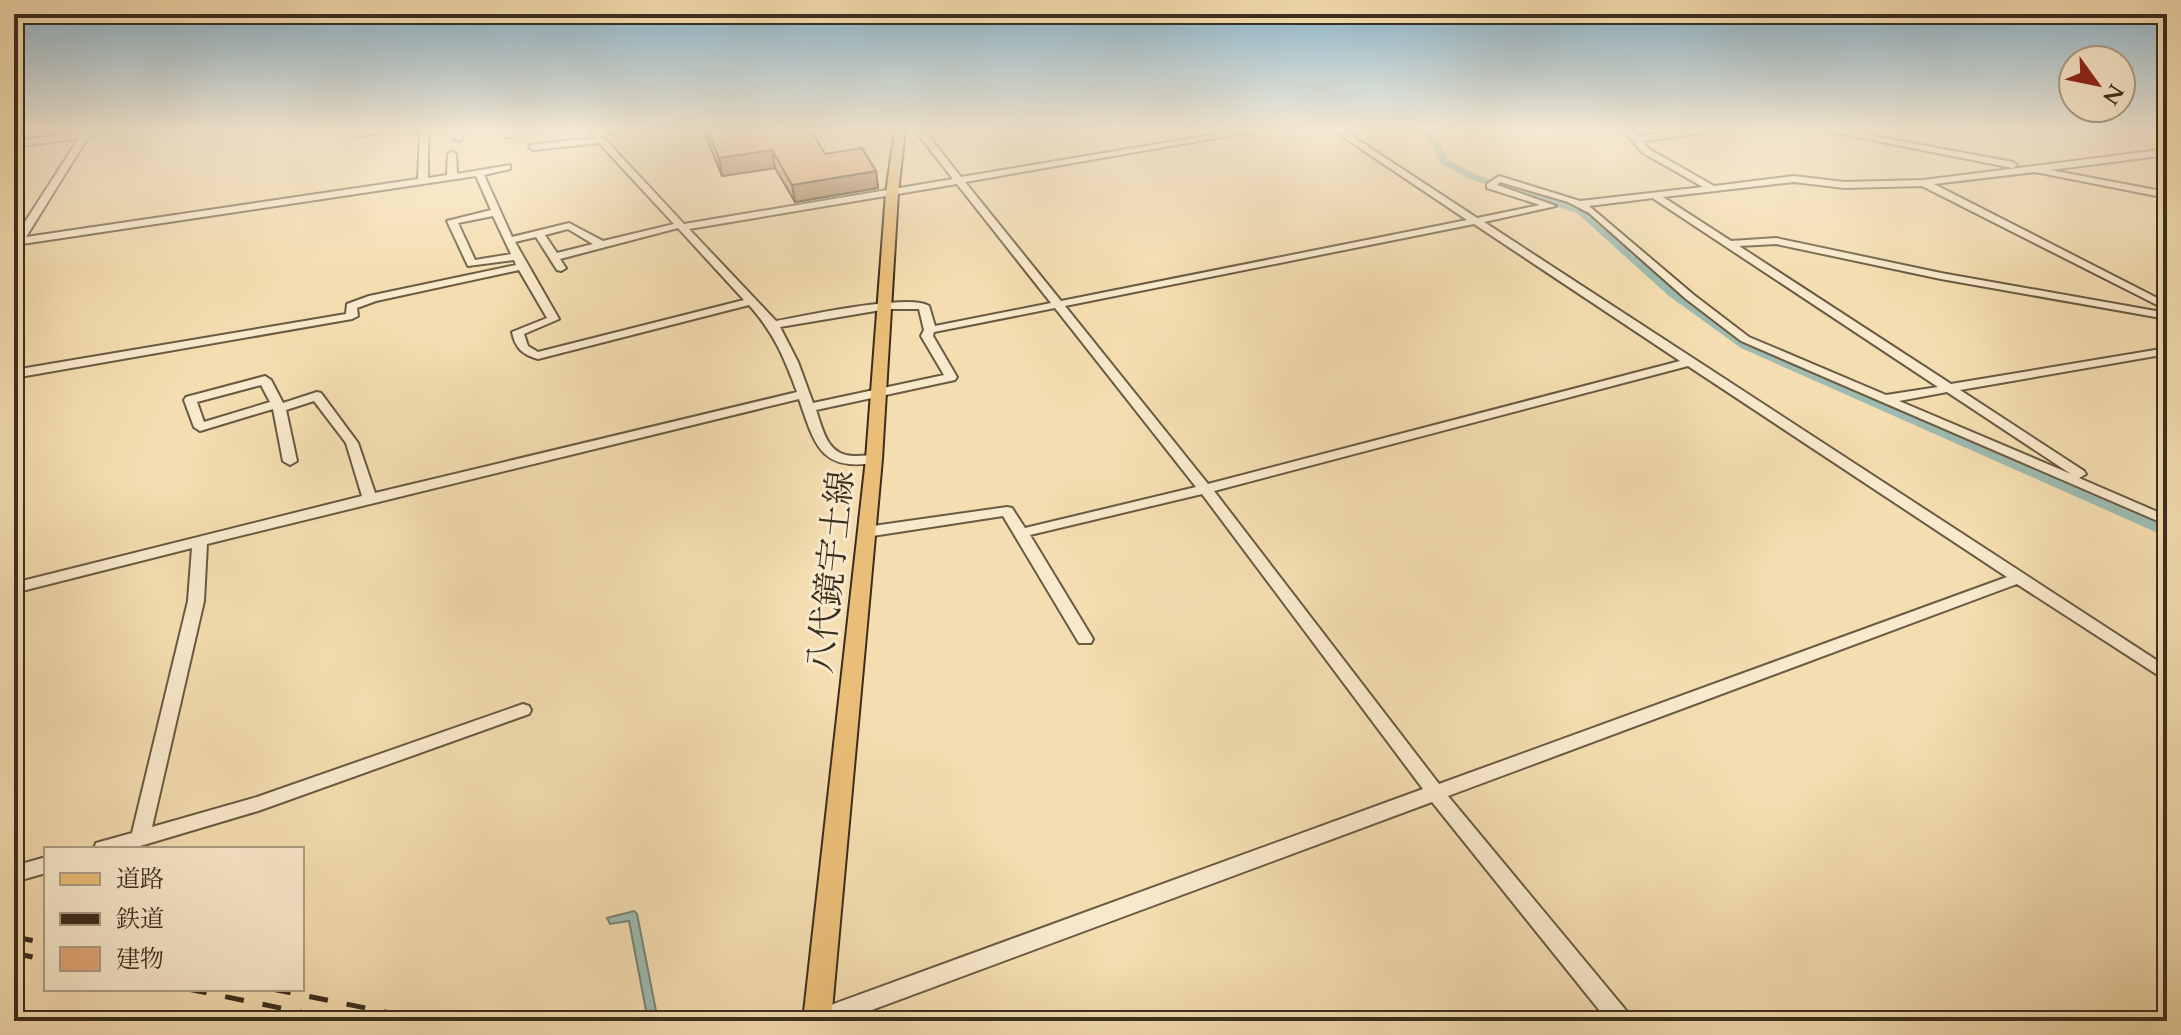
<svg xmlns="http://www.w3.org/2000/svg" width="2181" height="1035" font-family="Cardo,'Noto Serif JP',serif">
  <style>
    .water { fill: #9cbbb1; stroke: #758376; stroke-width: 2 }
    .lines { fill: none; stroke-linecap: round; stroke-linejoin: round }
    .canal { fill: #9cbbb1; fill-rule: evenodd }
    .minor-casing { stroke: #695a42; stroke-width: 4 }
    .major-casing { stroke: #3b2e1e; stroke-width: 4 }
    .minor { fill: #f8e9cc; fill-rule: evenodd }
    .major { fill: #eabe78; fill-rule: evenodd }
    .rail { stroke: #3b2e1e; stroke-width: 5; stroke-dasharray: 19 19; stroke-linecap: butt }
    .wall { fill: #c48f66; stroke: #3b2e1e; stroke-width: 2 }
    .shaded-wall { fill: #a07453; stroke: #3b2e1e; stroke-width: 2 }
    .building { fill: #e4a677; stroke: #3b2e1e; stroke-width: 2 }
    .labels { text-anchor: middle; stroke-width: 6; stroke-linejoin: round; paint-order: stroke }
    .street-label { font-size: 34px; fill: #3b2e1e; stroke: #f8e9cc }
  </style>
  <rect width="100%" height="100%" fill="#f4ddb0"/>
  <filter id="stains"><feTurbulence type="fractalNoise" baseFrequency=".0025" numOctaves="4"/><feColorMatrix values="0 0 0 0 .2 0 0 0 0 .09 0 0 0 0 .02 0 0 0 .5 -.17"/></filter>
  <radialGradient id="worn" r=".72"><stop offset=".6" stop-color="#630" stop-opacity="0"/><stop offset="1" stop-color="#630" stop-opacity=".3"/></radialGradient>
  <path class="water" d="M634 911 637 914 658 1021H648L629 921 610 924 607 918Z"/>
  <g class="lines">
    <path class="canal" d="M1425 130H1433L1447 159 1476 175 1583 209 1677 292 1749 344 2167 527V537L1741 348 1669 296 1577 213 1470 179 1440 163Z"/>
    <defs>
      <g id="minor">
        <path d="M84 130H124L88 137 26 237 418 179 420 130H428V178L447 175 448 154 452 151 456 154 457 174 510 165V169L484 175 512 237 569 223 603 241 674 224 599 143 533 150 529 147 530 145 595 138 588 130H621L602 136 684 224 953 179 915 130H924L961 177 1241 130H1262L965 182 1061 301 1467 220 1333 130H1343L1477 218 1540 205 1487 188V184L1499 176 1580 201 1703 187 1643 153 1623 130H1632L1637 136 1694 130H1726L1642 141 1649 149 1714 186 1794 176 1844 182 1923 180 2167 149V155L2050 170 2167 192V198L2035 172 1934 184 2167 303V310L1922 186 1844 188 1794 182 1663 197 1731 241 1776 238 1941 273 2167 313V319L1941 279 1776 244 1739 246 1951 384 2167 348V354L1960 390 2084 471 2086 474 2079 478 2167 516V525L1741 341 1686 299 1589 213 1568 202 1500 182 1497 185 1556 206 1484 222 2167 667V681L2017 584 1448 796 1629 1014 1632 1021H1608L1432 802 842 1021H807L809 1013 817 1010 1423 789 1202 494 1030 535 1093 639 1091 643H1079L1003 516 866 537 861 535 859 532 861 529 866 527 1007 507 1012 508 1025 528 1196 487 1055 308 934 332 933 336 957 377 955 380 816 410C823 430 827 455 853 456 862 456 870 455 879 456L881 459 879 462C820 473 815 445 799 399L207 544 204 601 152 827 257 797 523 704 529 706 531 710 529 714 258 811 130 849H94L96 843 132 833 188 601 192 548 14 593V583L362 496 346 443 314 401 286 410 297 461 290 465 283 461 273 409 200 431 194 427 184 400 186 397 265 376 271 380 283 403 317 392 321 393 358 443 375 493 797 392C784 357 774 333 749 305L538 359C523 355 515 348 512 332L547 318 519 270 376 301 357 308 358 316 352 319 14 378V370L346 314 347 304 369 296 516 265 514 260 468 266 447 221 491 210 476 176 22 244 20 248 14 249V239L79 138 14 147V141L82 132ZM957 184 1051 303 935 326 929 306C909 293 805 316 776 321L689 229ZM1653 198 1654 199 1938 387 1886 395 1749 337 1694 295 1589 206ZM493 216 511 254 475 260 458 223ZM1474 224 1680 361 1208 484 1065 306ZM678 228 744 300 538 352 528 346 524 334 559 319 515 242 536 237 557 270 561 271 566 268 560 259ZM568 229 593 244 557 253 545 235ZM887 309H919L924 330 921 336 944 375 813 403 798 362 780 327ZM1688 366 2007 577 1439 784 1214 491ZM261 385 270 402 204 422 197 402ZM1947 392 2071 474 1899 401Z"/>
        <path d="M366 130H390L359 137 355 134Z"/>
        <path d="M455 130H463L461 141 454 139Z"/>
        <path d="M505 130H513L512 137H506Z"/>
        <path d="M1821 130H1841L2013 162 2017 165 2013 168Z"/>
        <path d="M46 857V873L14 882V866Z"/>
      </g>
      <path id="major" d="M895 130H905L898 193 882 459 831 1021H803L866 459 886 193Z"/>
    </defs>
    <use href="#minor" class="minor-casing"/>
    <use href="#major" class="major-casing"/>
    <use href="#minor" class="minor"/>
    <use href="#major" class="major"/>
    <g class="rail">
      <path d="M14 937 46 943"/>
      <path d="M14 953 46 960"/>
      <path d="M188 989 344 1021"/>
      <path d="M272 989 430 1021"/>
    </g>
  </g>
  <path class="wall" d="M703 130H811L825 154 876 171 878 188 795 202 775 168 722 176Z"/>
  <g class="shaded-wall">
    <path d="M772 150 775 168 722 176 719 158Z"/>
    <path d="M876 171 878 188 795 202 792 185Z"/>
  </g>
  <path class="building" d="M707 130H811L825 154 862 148 876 171 792 185 772 150 719 158Z"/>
  <linearGradient id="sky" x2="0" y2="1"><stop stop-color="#89b7d2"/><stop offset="0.47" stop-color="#faf0db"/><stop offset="1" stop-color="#faf0db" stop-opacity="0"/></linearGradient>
  <rect width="2181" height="275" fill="url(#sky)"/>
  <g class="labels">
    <g class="street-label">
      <text transform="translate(830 572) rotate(-84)" y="12">八代鏡宇土線</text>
    </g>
  </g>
  <rect width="2181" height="1035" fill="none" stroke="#f4ddb0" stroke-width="48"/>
  <rect x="16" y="16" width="2149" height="1003" fill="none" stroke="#3b2e1e" stroke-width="4"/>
  <rect x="24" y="24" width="2133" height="987" fill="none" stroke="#3b2e1e" stroke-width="2"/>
  <rect x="44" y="847" width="260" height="144" fill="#f8e9cc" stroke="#ac9e86" stroke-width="2"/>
  <rect x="60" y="873" width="40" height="12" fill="#eabe78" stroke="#ac9e86" stroke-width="2"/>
  <text x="116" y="887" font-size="24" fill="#3b2e1e">道路</text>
  <rect x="60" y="913" width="40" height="12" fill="#3b2e1e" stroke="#ac9e86" stroke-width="2"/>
  <text x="116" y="927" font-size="24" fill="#3b2e1e">鉄道</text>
  <rect x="60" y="947" width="40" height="24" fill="#e4a677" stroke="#ac9e86" stroke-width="2"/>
  <text x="116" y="967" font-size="24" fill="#3b2e1e">建物</text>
  <g transform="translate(2097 84) rotate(123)"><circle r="38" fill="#f8e9cc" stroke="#ac9e86" stroke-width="2"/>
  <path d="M0-6L14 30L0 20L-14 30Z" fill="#8f2418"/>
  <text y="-12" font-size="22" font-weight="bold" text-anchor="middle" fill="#3b2e1e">N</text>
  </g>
  <rect width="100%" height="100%" filter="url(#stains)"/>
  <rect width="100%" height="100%" fill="url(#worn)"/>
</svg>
